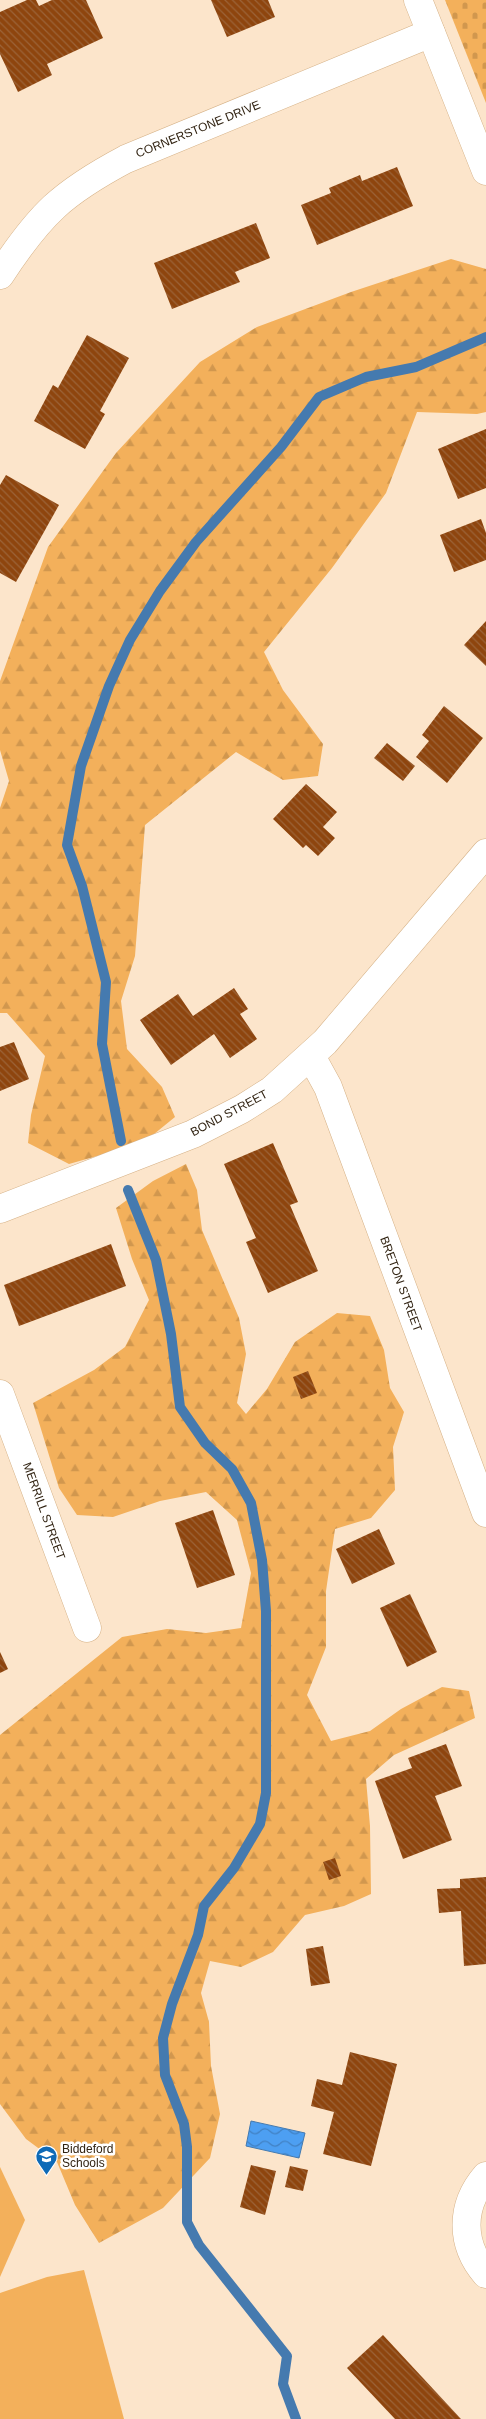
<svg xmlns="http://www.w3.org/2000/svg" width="486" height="2419" font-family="Arial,sans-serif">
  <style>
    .forest { fill: url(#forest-firs) }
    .cemetery { fill: url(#cemetery-stones) }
    .pitch { fill: #f3b05b }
    .water { fill: url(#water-waves); stroke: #457aaf }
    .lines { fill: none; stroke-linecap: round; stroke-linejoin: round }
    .stream { stroke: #457aaf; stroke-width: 10 }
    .building { fill: url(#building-back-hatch) }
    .minor-casing { stroke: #d5b186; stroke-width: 29 }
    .minor { stroke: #fff; stroke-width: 28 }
    .labels { text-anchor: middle; stroke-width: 5; stroke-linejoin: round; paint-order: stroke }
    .street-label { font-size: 12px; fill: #312312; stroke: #fff }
    .poi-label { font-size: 12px; fill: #312312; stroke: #fff; text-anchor: start }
  </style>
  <defs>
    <pattern id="forest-firs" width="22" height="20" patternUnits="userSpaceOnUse" patternTransform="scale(1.25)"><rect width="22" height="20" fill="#f3b05b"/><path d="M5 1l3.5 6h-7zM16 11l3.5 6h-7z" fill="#d1974e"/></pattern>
    <pattern id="cemetery-stones" width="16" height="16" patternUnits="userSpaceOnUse" patternTransform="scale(1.25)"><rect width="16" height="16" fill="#f3b05b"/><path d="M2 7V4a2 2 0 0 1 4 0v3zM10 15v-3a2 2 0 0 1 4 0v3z" fill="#d1974e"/></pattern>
    <pattern id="water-waves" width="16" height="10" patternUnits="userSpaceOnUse" patternTransform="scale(1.25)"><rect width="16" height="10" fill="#4d9ff2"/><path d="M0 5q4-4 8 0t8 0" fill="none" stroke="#4181c3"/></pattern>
    <pattern id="building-back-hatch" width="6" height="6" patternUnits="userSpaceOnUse" patternTransform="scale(1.25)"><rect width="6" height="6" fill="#8e450e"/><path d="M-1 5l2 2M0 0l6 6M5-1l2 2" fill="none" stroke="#9b6338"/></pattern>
  </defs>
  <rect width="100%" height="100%" fill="#fce5cb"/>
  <g class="forest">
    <path d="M451 259 486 269V412L477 414 417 412 386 493 332 568 264 652 283 690 323 744 318 776 283 780 236 752 145 825 135 956 121 1001 127 1049 162 1087 175 1117 143 1143 69 1164 28 1143 31 1115 45 1056 7 1013H0V808L9 781 0 750V681L48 547 116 453 200 362 257 327 351 292Z"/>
    <path d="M186 1164 197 1190 202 1230 239 1318 246 1354 237 1403 246 1414 267 1389 295 1342 337 1313 370 1316 384 1350 390 1388 404 1412 393 1447 395 1490 371 1518 335 1529 326 1591V1647L307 1695 331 1741 370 1731 401 1709 442 1687 469 1691 475 1718 394 1755 366 1779 370 1826 371 1894 344 1906 305 1915 273 1952 241 1967 210 1961 201 1993 209 2022 211 2066 220 2114 210 2158 163 2208 99 2243 75 2205 57 2162 26 2139 0 2104V1735L122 1637 167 1629 206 1633 241 1628 251 1573 237 1520 206 1492 160 1501 113 1517 77 1515 59 1488 33 1403 94 1370 125 1347 149 1300 132 1259 116 1208 153 1181Z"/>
  </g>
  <path class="cemetery" d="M445 0H486V103Z"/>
  <g class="pitch">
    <path d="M0 2167 25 2220 0 2277Z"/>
    <path d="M84 2270 124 2419H0V2293L47 2277Z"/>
  </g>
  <path class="water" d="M251 2121 305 2133 299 2158 246 2146Z"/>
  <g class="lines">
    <g class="stream">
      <path d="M121 1141 102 1044 106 982 82 886 67 845 81 766 109 686 130 640 160 591 196 542 281 447 319 397 366 377 416 367 486 337"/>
      <path d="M128 1190 156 1260 171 1334 180 1407 205 1443 232 1469 251 1503 262 1560 266 1611V1793L260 1824 234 1868 204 1906 198 1935 172 2004 163 2038 165 2075 184 2124 187 2147V2222L199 2245 287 2356 283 2384 296 2419"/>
    </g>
  </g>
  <g class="building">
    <path d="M27 0H36L39 6 52 0H86L103 38 47 64 52 75 18 92 0 54V12Z"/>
    <path d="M211 0H268L275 17 227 37Z"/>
    <path d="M397 167 413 206 317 245 301 205 331 193 329 188 360 175 362 181Z"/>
    <path d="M256 223 270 258 235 272 240 282 172 309 154 263Z"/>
    <path d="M87 335 129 358 100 411 105 414 85 449 34 421 53 385 58 388Z"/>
    <path d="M486 429V488L458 499 438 449Z"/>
    <path d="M6 475 59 505 16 582 0 573V485Z"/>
    <path d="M481 519 486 533V560L454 572 440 535Z"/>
    <path d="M486 621V666L464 645Z"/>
    <path d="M444 706 483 738 447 783 416 757 429 741 422 735Z"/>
    <path d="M387 743 415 766 403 781 374 758Z"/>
    <path d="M306 784 337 812 323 827 335 838 318 856 306 845 303 848 273 819Z"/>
    <path d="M234 988 248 1009 240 1014 257 1039 230 1058 214 1034 171 1065 140 1020 178 994 193 1016Z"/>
    <path d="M14 1042 29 1079 0 1091V1047Z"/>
    <path d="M273 1143 298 1202 290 1205 318 1271 268 1293 246 1242 256 1238 224 1164Z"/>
    <path d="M111 1244 126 1286 19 1326 4 1285Z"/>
    <path d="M308 1371 317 1393 301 1399 293 1377Z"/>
    <path d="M213 1510 235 1575 197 1588 175 1523Z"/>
    <path d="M379 1529 395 1564 352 1584 336 1549Z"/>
    <path d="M410 1594 437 1652 407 1667 380 1608Z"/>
    <path d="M0 1652 8 1669 0 1673Z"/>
    <path d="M446 1744 462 1786 435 1796 452 1840 403 1859 375 1781 412 1768 408 1758Z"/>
    <path d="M335 1858 341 1876 329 1880 323 1862Z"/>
    <path d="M486 1877V1964L464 1966 461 1911 439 1913 437 1889 460 1888V1879Z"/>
    <path d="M323 1946 330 1983 311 1986 306 1949Z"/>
    <path d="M350 2052 397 2064 371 2166 323 2154 334 2112 311 2106 317 2079 342 2085Z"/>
    <path d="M251 2165 276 2171 265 2215 240 2207Z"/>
    <path d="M290 2166 308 2170 303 2191 285 2187Z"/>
    <path d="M383 2335 461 2419H395L347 2368Z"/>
  </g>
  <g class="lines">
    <defs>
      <g id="minor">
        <path d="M418 0 486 171"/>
        <path d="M0 275C40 214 62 193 126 159L431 33"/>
        <path d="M311 1056 328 1087 486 1513"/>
        <path d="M0 1209 193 1134 242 1109 272 1090 325 1042 486 853"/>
        <path d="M0 1394 87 1628"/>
        <path d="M486 2176C460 2206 460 2244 486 2274"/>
      </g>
    </defs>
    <use href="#minor" class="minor-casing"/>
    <use href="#minor" class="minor"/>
  </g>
  <defs>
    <symbol id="school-pin" viewBox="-11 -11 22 30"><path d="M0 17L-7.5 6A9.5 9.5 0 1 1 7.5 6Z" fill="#0e6ab7" stroke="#fff"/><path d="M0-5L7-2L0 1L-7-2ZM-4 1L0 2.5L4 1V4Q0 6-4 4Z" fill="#fff"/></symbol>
  </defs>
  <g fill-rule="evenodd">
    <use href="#school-pin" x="34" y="2144" width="25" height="34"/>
  </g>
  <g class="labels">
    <g class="street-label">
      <text transform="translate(198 129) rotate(-22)" y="4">CORNERSTONE DRIVE</text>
      <text transform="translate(229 1113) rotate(-28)" y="4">BOND STREET</text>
      <text transform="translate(401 1284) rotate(70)" y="4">BRETON STREET</text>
      <text transform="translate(44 1511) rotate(70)" y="4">MERRILL STREET</text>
    </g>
    <g class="poi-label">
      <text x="62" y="2153">Biddeford<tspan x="62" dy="14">Schools</tspan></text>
    </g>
  </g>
</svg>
